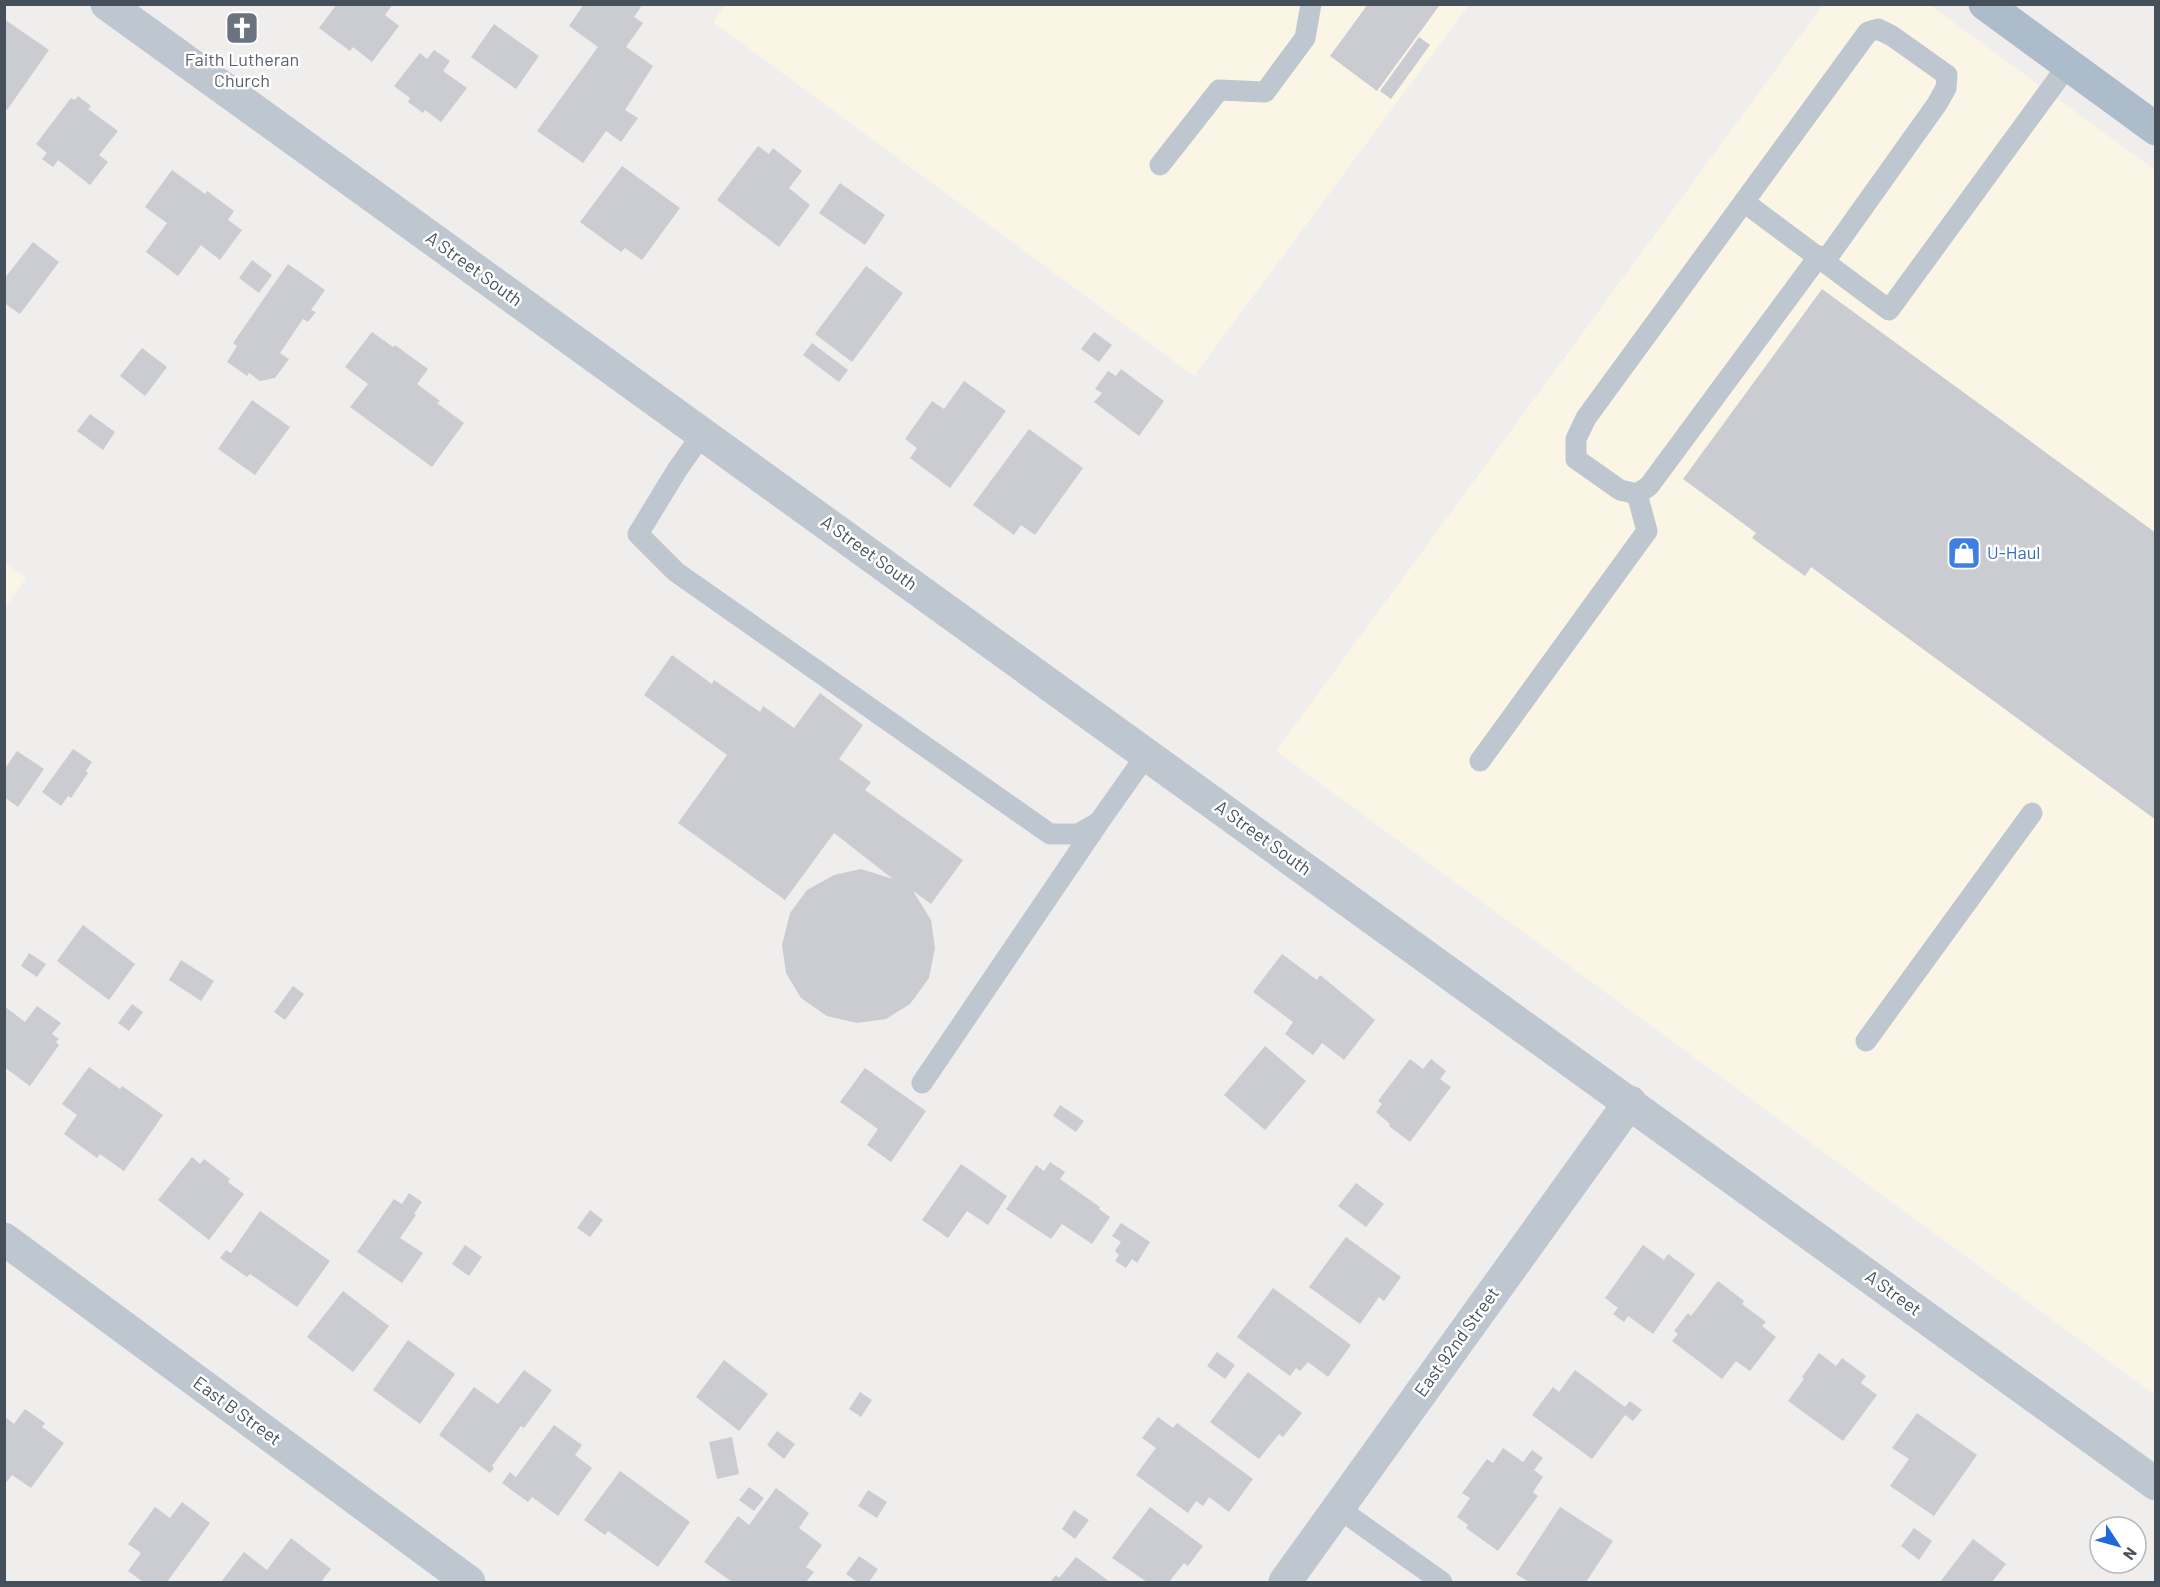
<svg xmlns="http://www.w3.org/2000/svg" width="2160" height="1587" font-family="Barlow,sans-serif">
  <style>
    .commercial { fill: #fbf5e6 }
    .building { fill: #caccd2 }
    .lines { fill: none; stroke-linecap: round; stroke-linejoin: round }
    .lane { stroke: #bec7cf; stroke-width: 21 }
    .street { stroke: #bec7cf; stroke-width: 33 }
    .primary { stroke: #adbccb; stroke-width: 33 }
    .labels { text-anchor: middle; stroke-width: 5; stroke-linejoin: round; paint-order: stroke }
    .worship-label { font-size: 18px; fill: #5b616d; stroke: #fff }
    .street-label { font-size: 18px; fill: #46505a; stroke: #fff }
    .shop-label { font-size: 18px; fill: #366cbe; stroke: #fff; text-anchor: start }
  </style>
  <rect width="100%" height="100%" fill="#f0eded"/>
  <g class="commercial">
    <path d="M726 4 1469 5 1194 376 713 22Z"/>
    <path d="M1823 5H1930L2155 170V1395L1276 751Z"/>
    <path d="M5 563 26 578 5 608Z"/>
  </g>
  <g class="building">
    <path d="M337 4H393L385 15 399 26 372 62 353 47 350 51 319 28Z"/>
    <path d="M584 4H637L641 7 634 17 643 23 626 47 653 66 625 110 638 118 621 142 606 131 583 163 537 131 598 47 569 26Z"/>
    <path d="M1368 4H1436L1439 6 1377 91 1330 56Z"/>
    <path d="M4 19 49 50 7 110 4 108Z"/>
    <path d="M494 24 539 56 516 89 471 57Z"/>
    <path d="M1419 37 1430 45 1391 99 1380 91Z"/>
    <path d="M434 50 450 61 443 71 467 88 441 122 425 110 423 113 408 102 410 98 394 86 420 53 427 59Z"/>
    <path d="M78 96 91 106 88 109 118 131 99 155 108 162 90 185 58 160 53 167 42 159 47 153 36 144 71 98 75 100Z"/>
    <path d="M758 146 769 154 773 148 802 171 789 188 810 205 779 247 717 200Z"/>
    <path d="M622 166 680 208 642 260 625 248 621 252 580 222Z"/>
    <path d="M172 170 205 194 207 191 234 211 228 220 242 230 220 260 201 245 178 276 146 252 167 223 145 207Z"/>
    <path d="M840 183 885 215 865 245 819 213Z"/>
    <path d="M33 242 59 262 20 314 4 303V279Z"/>
    <path d="M252 260 272 275 259 293 239 278Z"/>
    <path d="M288 264 325 290 311 310 316 312 308 322 303 319 280 353 289 359 275 378 260 381 249 373 247 376 227 362 237 346 233 343Z"/>
    <path d="M866 266 903 293 852 362 815 334Z"/>
    <path d="M1822 289 2156 533V820L1811 567 1805 576 1752 538 1756 533 1683 479Z"/>
    <path d="M372 332 393 347 395 345 428 369 417 384 440 401 437 403 464 423 432 467 350 407 368 384 345 367Z"/>
    <path d="M1094 332 1112 345 1099 362 1081 349Z"/>
    <path d="M812 343 848 370 839 382 803 355Z"/>
    <path d="M142 348 167 367 145 396 120 376Z"/>
    <path d="M1121 369 1164 401 1139 436 1094 402 1102 393 1095 389 1108 371 1116 376Z"/>
    <path d="M964 381 1006 411 950 488 910 458 917 448 905 439 932 401 944 409Z"/>
    <path d="M252 400 290 427 255 475 218 449Z"/>
    <path d="M90 414 115 432 103 450 77 431Z"/>
    <path d="M1029 429 1083 468 1035 535 1021 525 1014 535 973 505Z"/>
    <path d="M672 655 712 684 714 680 760 712 763 706 794 728 820 693 863 725 839 759 871 782 865 790 963 860 931 904 913 891 931 920 935 948 929 978 910 1004 886 1019 857 1023 827 1016 801 998 786 973 782 945 790 913 807 890 834 875 861 869 893 879 834 833 785 900 678 823 727 755 644 695Z"/>
    <path d="M73 749 92 762 86 771 88 773 71 798 68 796 61 806 42 792Z"/>
    <path d="M17 751 44 769 18 807 4 797V770Z"/>
    <path d="M83 925 135 964 109 1000 57 961Z"/>
    <path d="M29 953 46 964 37 977 21 966Z"/>
    <path d="M1282 954 1317 980 1320 975 1375 1020 1344 1060 1322 1043 1313 1055 1285 1034 1293 1022 1253 992Z"/>
    <path d="M181 960 214 981 201 1001 169 980Z"/>
    <path d="M293 986 304 994 285 1020 274 1012Z"/>
    <path d="M132 1004 143 1012 129 1031 118 1023Z"/>
    <path d="M4 1006 25 1022 37 1006 61 1023 52 1034 59 1039 56 1042 59 1045 30 1086 4 1067Z"/>
    <path d="M1265 1046 1306 1081 1265 1130 1224 1095Z"/>
    <path d="M1410 1059 1423 1069 1431 1059 1446 1071 1440 1079 1451 1087 1410 1142 1389 1126 1390 1124 1376 1112 1382 1104 1378 1101Z"/>
    <path d="M89 1067 120 1089 122 1086 163 1115 124 1171 100 1154 97 1158 64 1134 77 1115 62 1104Z"/>
    <path d="M865 1068 926 1111 891 1162 867 1145 878 1129 840 1102Z"/>
    <path d="M1060 1105 1084 1121 1076 1132 1053 1116Z"/>
    <path d="M192 1157 200 1164 204 1159 230 1179 228 1182 244 1194 209 1240 158 1200Z"/>
    <path d="M1050 1162 1065 1172 1060 1179 1100 1207 1099 1209 1110 1217 1092 1244 1062 1224 1051 1239 1006 1209 1036 1165 1044 1171Z"/>
    <path d="M961 1164 1007 1196 988 1225 967 1211 948 1238 922 1220Z"/>
    <path d="M1356 1183 1384 1204 1366 1227 1338 1206Z"/>
    <path d="M409 1193 422 1202 414 1214 416 1215 400 1238 423 1253 402 1283 357 1252 394 1199 402 1204Z"/>
    <path d="M590 1210 603 1220 590 1237 577 1228Z"/>
    <path d="M260 1211 330 1261 297 1307 250 1274 247 1277 220 1258 226 1250 231 1253Z"/>
    <path d="M1121 1223 1150 1242 1137 1263 1132 1259 1126 1268 1115 1261 1119 1255 1115 1251 1121 1242 1112 1236Z"/>
    <path d="M1346 1237 1401 1277 1384 1301 1379 1297 1360 1324 1309 1287Z"/>
    <path d="M465 1245 482 1257 469 1276 452 1264Z"/>
    <path d="M1643 1245 1664 1260 1668 1254 1695 1274 1653 1334 1628 1316 1624 1322 1613 1314 1618 1308 1605 1298Z"/>
    <path d="M1718 1281 1744 1301 1742 1304 1766 1322 1762 1326 1776 1337 1750 1371 1736 1361 1722 1379 1672 1341 1678 1334 1674 1331 1688 1313 1691 1316Z"/>
    <path d="M1273 1288 1351 1345 1328 1377 1308 1362 1300 1371 1296 1368 1290 1376 1237 1337Z"/>
    <path d="M343 1291 389 1326 353 1372 307 1337Z"/>
    <path d="M408 1340 455 1374 420 1424 373 1390Z"/>
    <path d="M1217 1352 1235 1365 1225 1379 1207 1366Z"/>
    <path d="M1819 1353 1836 1366 1842 1358 1866 1376 1861 1383 1877 1395 1843 1441 1788 1401 1804 1379 1802 1377Z"/>
    <path d="M724 1360 768 1394 739 1431 696 1397Z"/>
    <path d="M524 1370 552 1390 524 1428 521 1426 492 1466 494 1468 490 1473 439 1435 474 1387 498 1404Z"/>
    <path d="M1575 1370 1625 1407 1630 1401 1642 1410 1633 1421 1625 1415 1592 1459 1532 1415 1553 1387 1559 1392Z"/>
    <path d="M1248 1372 1302 1413 1283 1437 1279 1434 1259 1459 1210 1422Z"/>
    <path d="M860 1392 872 1400 861 1417 849 1409Z"/>
    <path d="M25 1409 45 1423 42 1427 64 1443 31 1488 12 1475 4 1485V1416L14 1424Z"/>
    <path d="M1917 1413 1977 1455 1934 1516 1890 1486 1909 1459 1892 1448Z"/>
    <path d="M1158 1417 1173 1428 1177 1423 1253 1479 1229 1512 1209 1497 1203 1506 1196 1501 1188 1513 1136 1475 1156 1448 1142 1438Z"/>
    <path d="M554 1425 582 1445 575 1455 592 1468 558 1516 532 1497 528 1502 502 1483 510 1472 516 1477Z"/>
    <path d="M777 1431 795 1444 784 1459 767 1445Z"/>
    <path d="M732 1437 739 1474 717 1479 709 1442Z"/>
    <path d="M1503 1448 1523 1462 1532 1450 1543 1458 1534 1470 1543 1477 1533 1492 1538 1496 1498 1551 1466 1528 1468 1525 1457 1517 1470 1498 1462 1493 1487 1459 1493 1463Z"/>
    <path d="M620 1471 690 1522 658 1567 608 1531 605 1535 584 1520Z"/>
    <path d="M749 1487 764 1498 754 1511 739 1500Z"/>
    <path d="M776 1488 809 1513 799 1528 822 1545 806 1567 814 1572 806 1582H732L704 1562 738 1516 749 1525Z"/>
    <path d="M868 1490 887 1502 877 1518 858 1506Z"/>
    <path d="M182 1502 210 1523 167 1582H143L128 1571 141 1553 128 1544 155 1507 170 1518Z"/>
    <path d="M1150 1507 1203 1546 1188 1566 1184 1563 1169 1582H1147L1112 1558Z"/>
    <path d="M1560 1507 1613 1541 1586 1582H1529L1516 1574Z"/>
    <path d="M1074 1510 1089 1520 1075 1539 1062 1529Z"/>
    <path d="M1914 1528 1932 1541 1919 1560 1901 1546Z"/>
    <path d="M291 1538 331 1569 321 1582H221L244 1552 267 1570Z"/>
    <path d="M1973 1539 2006 1564 1992 1582H1940Z"/>
    <path d="M859 1556 878 1569 869 1582H857L846 1574Z"/>
    <path d="M1076 1557 1110 1582H1050L1056 1575 1059 1578Z"/>
  </g>
  <g class="lines">
    <g class="lane">
      <path d="M1160 165 1219 90 1265 92 1305 38 1311 4"/>
      <path d="M1744 202 1889 310 2068 65"/>
      <path d="M1819 256 1649 486 1637 494 1620 490 1576 459V439L1586 418 1868 32 1878 29 1892 36 1947 75 1946 88 1937 104 1825 261"/>
      <path d="M703 433 677 470 638 534 676 572 1050 834H1078L1099 822 1147 754"/>
      <path d="M1480 761 1647 531 1637 494"/>
      <path d="M1866 1041 2032 813"/>
      <path d="M922 1083 1097 825"/>
      <path d="M1338 1508 1442 1582"/>
    </g>
    <g class="street">
      <path d="M107 4 2156 1484"/>
      <path d="M4 1239 469 1582"/>
      <path d="M1285 1582 1630 1102"/>
    </g>
    <path class="primary" d="M1985 4 2156 129"/>
  </g>
  <defs>
    <symbol id="church-square" viewBox="-11 -11 22 22"><rect x="-9" y="-9" width="18" height="18" rx="4" fill="#6b7280" stroke="#fff"/><path d="M-1.2-6h2.4v3.5h3.3v2.4h-3.3V6h-2.4V-.1h-3.3v-2.4h3.3Z" fill="#fff"/></symbol>
    <symbol id="shop-square" viewBox="-11 -11 22 22"><rect x="-9" y="-9" width="18" height="18" rx="4" fill="#3f7fe0" stroke="#fff"/><path d="M-5-2.5h2.3a2.7 3.5 0 0 1 5.4 0H5L5.5 6h-11ZM-1.5-2.5h3a1.5 2.3 0 0 0-3 0Z" fill="#fff"/></symbol>
  </defs>
  <g fill-rule="evenodd">
    <use href="#church-square" x="223" y="9" width="38" height="38"/>
    <use href="#shop-square" x="1945" y="534" width="38" height="38"/>
  </g>
  <g class="labels">
    <g class="worship-label">
      <text x="242" y="66">Faith Lutheran<tspan x="242" dy="21">Church</tspan></text>
    </g>
    <g class="street-label">
      <text transform="translate(474 269) rotate(36)" y="6">A Street South</text>
      <text transform="translate(869 553) rotate(36)" y="6">A Street South</text>
      <text transform="translate(1263 838) rotate(36)" y="6">A Street South</text>
      <text transform="translate(1893 1293) rotate(36)" y="6">A Street</text>
      <text transform="translate(1457 1342) rotate(-54)" y="6">East 92nd Street</text>
      <text transform="translate(237 1411) rotate(36)" y="6">East B Street</text>
    </g>
    <g class="shop-label">
      <text x="1987" y="559">U-Haul</text>
    </g>
  </g>
  <rect width="2160" height="1587" fill="none" stroke="#46505a" stroke-width="12"/>
  <g transform="translate(2118 1545) rotate(126)"><circle r="28" fill="#ffffff" stroke="#b5b9bd" stroke-width="1.5"/>
  <path d="M0-4.5L10 22L0 15L-10 22Z" fill="#1f6ad8"/>
  <text y="-9" font-size="16" font-weight="bold" text-anchor="middle" fill="#46505a">N</text>
  </g>
</svg>
